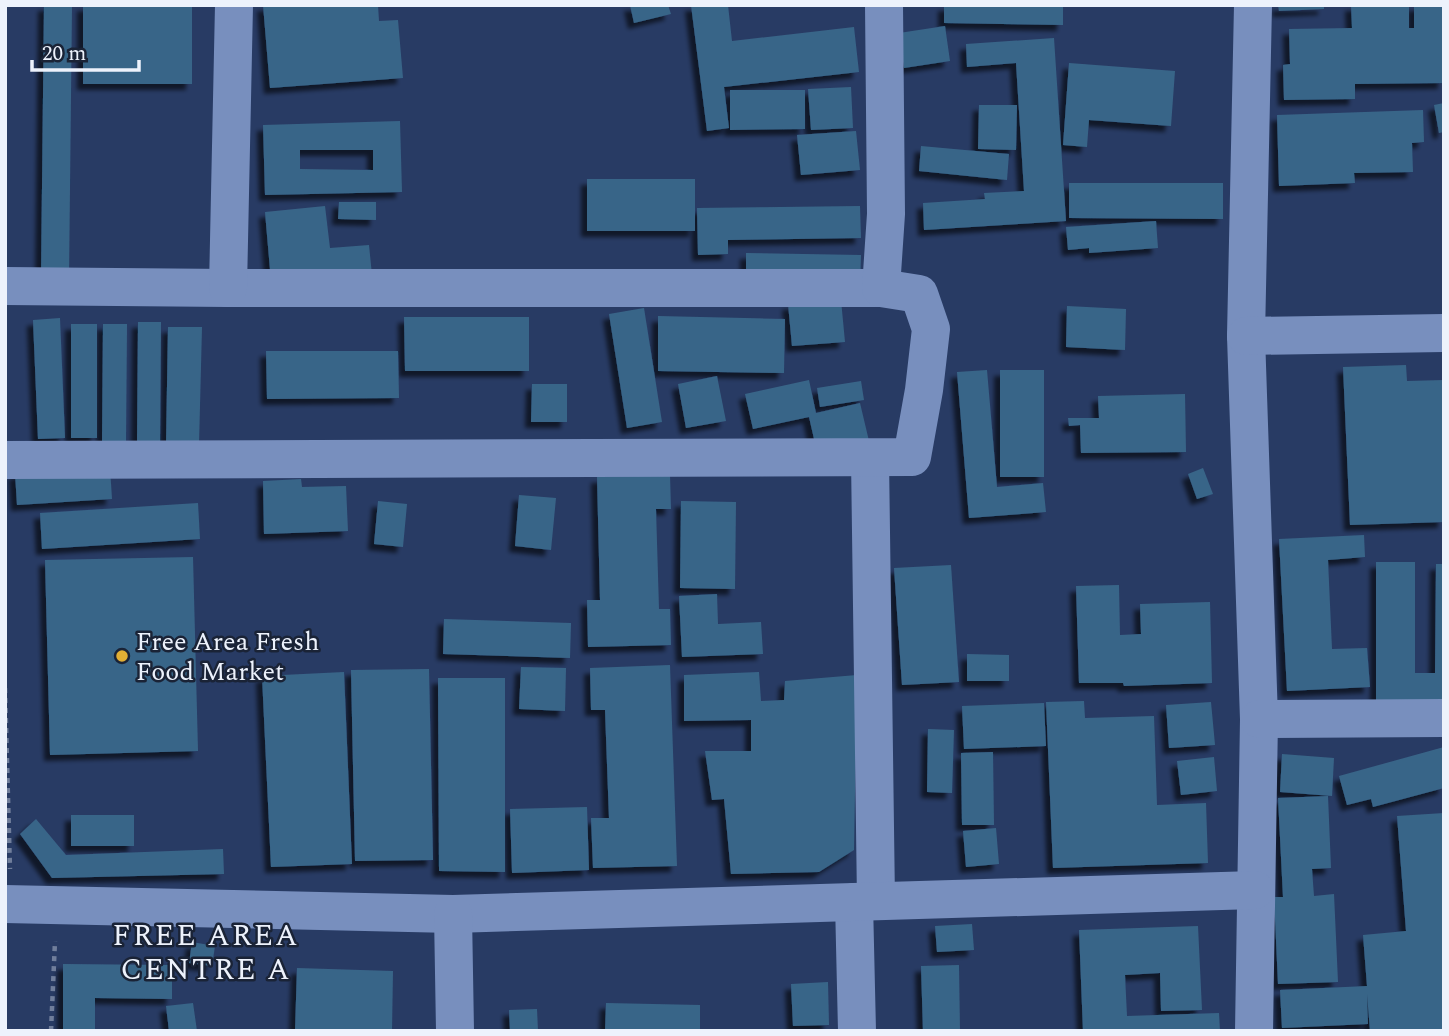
<svg xmlns="http://www.w3.org/2000/svg" width="1449" height="1036" font-family="Spectral,serif">
  <style>
    .building { fill: #396588; fill-rule: evenodd; filter: url(#shadow) }
    .lines { fill: none; stroke-linecap: round; stroke-linejoin: round }
    .path { stroke: #707e9b; stroke-width: 4.5; stroke-dasharray: 5 5; stroke-linecap: butt }
    .minor { stroke: #788fbe; stroke-width: 38 }
    .poi-dot { fill: #e2af34; stroke: #1a2336; stroke-width: 2.5 }
    .labels { text-anchor: middle; stroke-width: 5; stroke-linejoin: round; paint-order: stroke }
    .poi-label { font-size: 26px; fill: #edf2fc; stroke: #1a2336; text-anchor: start }
    .quarter-label { font-size: 30px; letter-spacing: 2px; fill: #edf2fc; stroke: #1a2336 }
  </style>
  <defs>
    <filter id="shadow"><feDropShadow dx="-6" dy="6" stdDeviation="2" flood-color="#0009"/></filter>
  </defs>
  <rect width="100%" height="100%" fill="#283b64"/>
  <g class="building">
    <path d="M44 5H72L69 279 41 278Z"/>
    <rect x="83" y="5" width="109" height="79"/>
    <path d="M263 5H378L379 21 398 20 403 78 270 88Z"/>
    <path d="M630 5H668L671 14 634 23Z"/>
    <path d="M691 5H728L732 41 854 27 859 72 724 87 729 128 707 131Z"/>
    <path d="M944 5H1063V25L944 23Z"/>
    <path d="M1278 5H1324V9L1279 11Z"/>
    <path d="M1351 5H1409V28H1414V5H1444V83L1355 84V99L1284 100 1283 65 1290 64 1289 29 1352 28Z"/>
    <path d="M945 26 950 61 904 68 899 33Z"/>
    <path d="M1054 38 1066 221 924 230 923 203 985 199 984 193 1024 191 1016 63 967 67 966 44Z"/>
    <path d="M1069 63 1175 71 1171 126 1089 120 1087 147 1063 145Z"/>
    <path d="M851 87 853 128 811 130 808 89Z"/>
    <path d="M730 90H805V129L730 130Z"/>
    <path d="M1444 103V132L1439 133 1434 105Z"/>
    <path d="M979 105H1017L1016 150 978 149Z"/>
    <path d="M1423 110 1424 142 1412 143 1413 172 1354 173 1355 183 1279 186 1277 115Z"/>
    <path d="M400 121 402 192 265 195 263 125ZM300 150H373V170L300 169Z"/>
    <path d="M856 131 860 170 801 175 797 135Z"/>
    <path d="M921 146 1009 154 1007 180 919 171Z"/>
    <rect x="587" y="179" width="108" height="52"/>
    <path d="M1069 183H1223V219L1069 218Z"/>
    <path d="M339 202H376V220L338 219Z"/>
    <path d="M325 206 330 248 369 245 372 275 271 281 265 212Z"/>
    <path d="M860 206 861 238 728 240V254L698 255 697 208Z"/>
    <path d="M1156 221 1158 248 1089 253V248L1068 250 1066 227Z"/>
    <path d="M746 253 861 255 860 286 746 283Z"/>
    <path d="M841 300 845 342 792 346 788 304Z"/>
    <path d="M1067 306 1126 309 1125 350 1066 347Z"/>
    <path d="M644 308 662 422 627 428 609 314Z"/>
    <path d="M658 316 785 319 784 373 658 371Z"/>
    <path d="M404 317H529V371H405Z"/>
    <path d="M60 318 65 438 38 439 33 320Z"/>
    <path d="M138 322H161L160 445H137Z"/>
    <rect x="71" y="324" width="26" height="114"/>
    <path d="M103 324H127L126 443H102Z"/>
    <path d="M168 327H202L199 445H166Z"/>
    <path d="M266 351H398L399 398 267 399Z"/>
    <path d="M1406 365 1407 381 1444 380V522L1350 525 1343 367Z"/>
    <path d="M987 370 997 487 1043 483 1046 512 969 518 957 372Z"/>
    <rect x="1000" y="370" width="44" height="107"/>
    <path d="M717 376 726 421 686 428 678 384Z"/>
    <path d="M809 380 816 413 860 403 869 441 817 452 809 417 753 429 745 394Z"/>
    <path d="M861 381 864 400 820 407 817 388Z"/>
    <path d="M532 384H567V422H531Z"/>
    <path d="M1185 394 1186 452 1081 453 1080 425 1069 426 1068 418H1099L1098 396Z"/>
    <path d="M110 468 112 499 17 505 15 473Z"/>
    <path d="M1203 468 1213 494 1197 499 1188 474Z"/>
    <path d="M670 475 671 509H656L659 609H670L671 645 588 647 587 600H600L597 477Z"/>
    <path d="M301 479 302 487 346 486 348 531 264 534 263 481Z"/>
    <path d="M519 495 556 498 551 550 515 546Z"/>
    <path d="M378 501 407 504 403 547 374 544Z"/>
    <path d="M681 501 736 502 735 589 680 588Z"/>
    <path d="M198 503 200 539 42 549 40 513Z"/>
    <path d="M1364 535 1365 557 1328 560 1332 649 1367 648 1370 687 1287 691 1279 539Z"/>
    <path d="M193 557 198 751 50 755 45 560Z"/>
    <path d="M1376 562H1415V673H1435L1436 564H1444V702L1376 701Z"/>
    <path d="M951 565 959 682 902 685 894 568Z"/>
    <path d="M1119 585 1120 635 1141 634 1140 604 1210 602 1212 683 1124 686 1123 683H1079L1076 586Z"/>
    <path d="M717 594 718 624 761 622 763 654 682 657 679 596Z"/>
    <path d="M444 619 571 623 570 658 443 654Z"/>
    <path d="M967 654 1009 655V681H967Z"/>
    <path d="M670 665 677 866 593 868 591 818H609L605 710H591L590 668Z"/>
    <path d="M521 667 566 668 565 711 519 709Z"/>
    <path d="M429 669 433 860 355 861 351 670Z"/>
    <path d="M344 672 352 864 271 867 262 676Z"/>
    <path d="M759 672 761 701 784 700 785 681 857 675 854 850 819 872 731 874 724 799 712 800 705 751H751V720L684 721V675Z"/>
    <path d="M438 678H505V872L439 871Z"/>
    <path d="M1084 701 1085 718 1154 716 1157 805 1206 803 1208 863 1053 868 1046 702Z"/>
    <path d="M1211 702 1215 745 1169 748 1166 705Z"/>
    <path d="M1044 703 1046 746 964 749 962 706Z"/>
    <path d="M928 729 954 730 952 793 927 792Z"/>
    <path d="M1444 747V788L1373 807 1371 799 1347 805 1339 776Z"/>
    <path d="M993 752 994 825H962L961 753Z"/>
    <path d="M1282 754 1334 758 1332 796 1280 792Z"/>
    <path d="M1214 757 1217 791 1181 795 1177 761Z"/>
    <path d="M1328 796 1331 868 1312 869 1314 896 1334 894 1338 982 1278 984 1274 897H1283L1278 798Z"/>
    <path d="M587 807 589 870 512 873 510 809Z"/>
    <path d="M1444 813V1031H1370L1367 994 1368 1024 1282 1028 1280 990 1367 986 1363 935 1406 931 1397 816Z"/>
    <rect x="71" y="815" width="63" height="31"/>
    <path d="M36 819 66 855 223 849 224 874 52 878 20 834Z"/>
    <path d="M996 828 999 864 966 867 963 831Z"/>
    <path d="M972 924 974 950 937 952 935 926Z"/>
    <path d="M1198 926 1202 1010 1161 1011 1160 973 1125 975 1127 1016 1219 1013 1220 1031H1083L1079 930Z"/>
    <path d="M192 942 215 946 212 966 189 963Z"/>
    <path d="M63 964 172 965V999L95 998V1031H63Z"/>
    <path d="M959 965 960 1031H923L921 966Z"/>
    <path d="M297 968 393 971 392 1031H295Z"/>
    <path d="M828 982 829 1025 793 1026 791 984Z"/>
    <path d="M193 1003 197 1031H169L166 1006Z"/>
    <path d="M606 1003 700 1005V1031H605Z"/>
    <path d="M537 1009 538 1031H510L509 1010Z"/>
  </g>
  <g class="lines">
    <g class="path">
      <path d="M5 688 10 869"/>
      <path d="M51 1031 55 941"/>
    </g>
    <g class="minor">
      <path d="M1253 5 1246 336 1259 719 1254 1031"/>
      <path d="M5 286 228 288H881"/>
      <path d="M228 288 234 5"/>
      <path d="M1246 336 1444 333"/>
      <path d="M870 458 876 901"/>
      <path d="M5 460 912 457 924 390 931 329 919 294 881 288 886 214 884 5"/>
      <path d="M1259 719 1444 718"/>
      <path d="M854 902 857 1031"/>
      <path d="M5 904 453 914 1255 890"/>
      <path d="M453 914 455 1031"/>
    </g>
  </g>
  <circle class="poi-dot" cx="122" cy="656" r="7"/>
  <g class="labels">
    <g class="poi-label">
      <text x="136" y="650">Free Area Fresh<tspan x="136" dy="30">Food Market</tspan></text>
    </g>
    <g class="quarter-label">
      <text x="206" y="945">FREE AREA<tspan x="206" dy="34">CENTRE A</tspan></text>
    </g>
  </g>
  <rect width="1449" height="1036" fill="none" stroke="#edf2fc" stroke-width="14"/>
  <path d="M32 60v10h107v-10" fill="none" stroke="#edf2fc" stroke-width="3.5"/>
  <text x="42" y="60" font-size="21" fill="#edf2fc" stroke="#1a2336" stroke-width="5" paint-order="stroke">20 m</text>
</svg>
